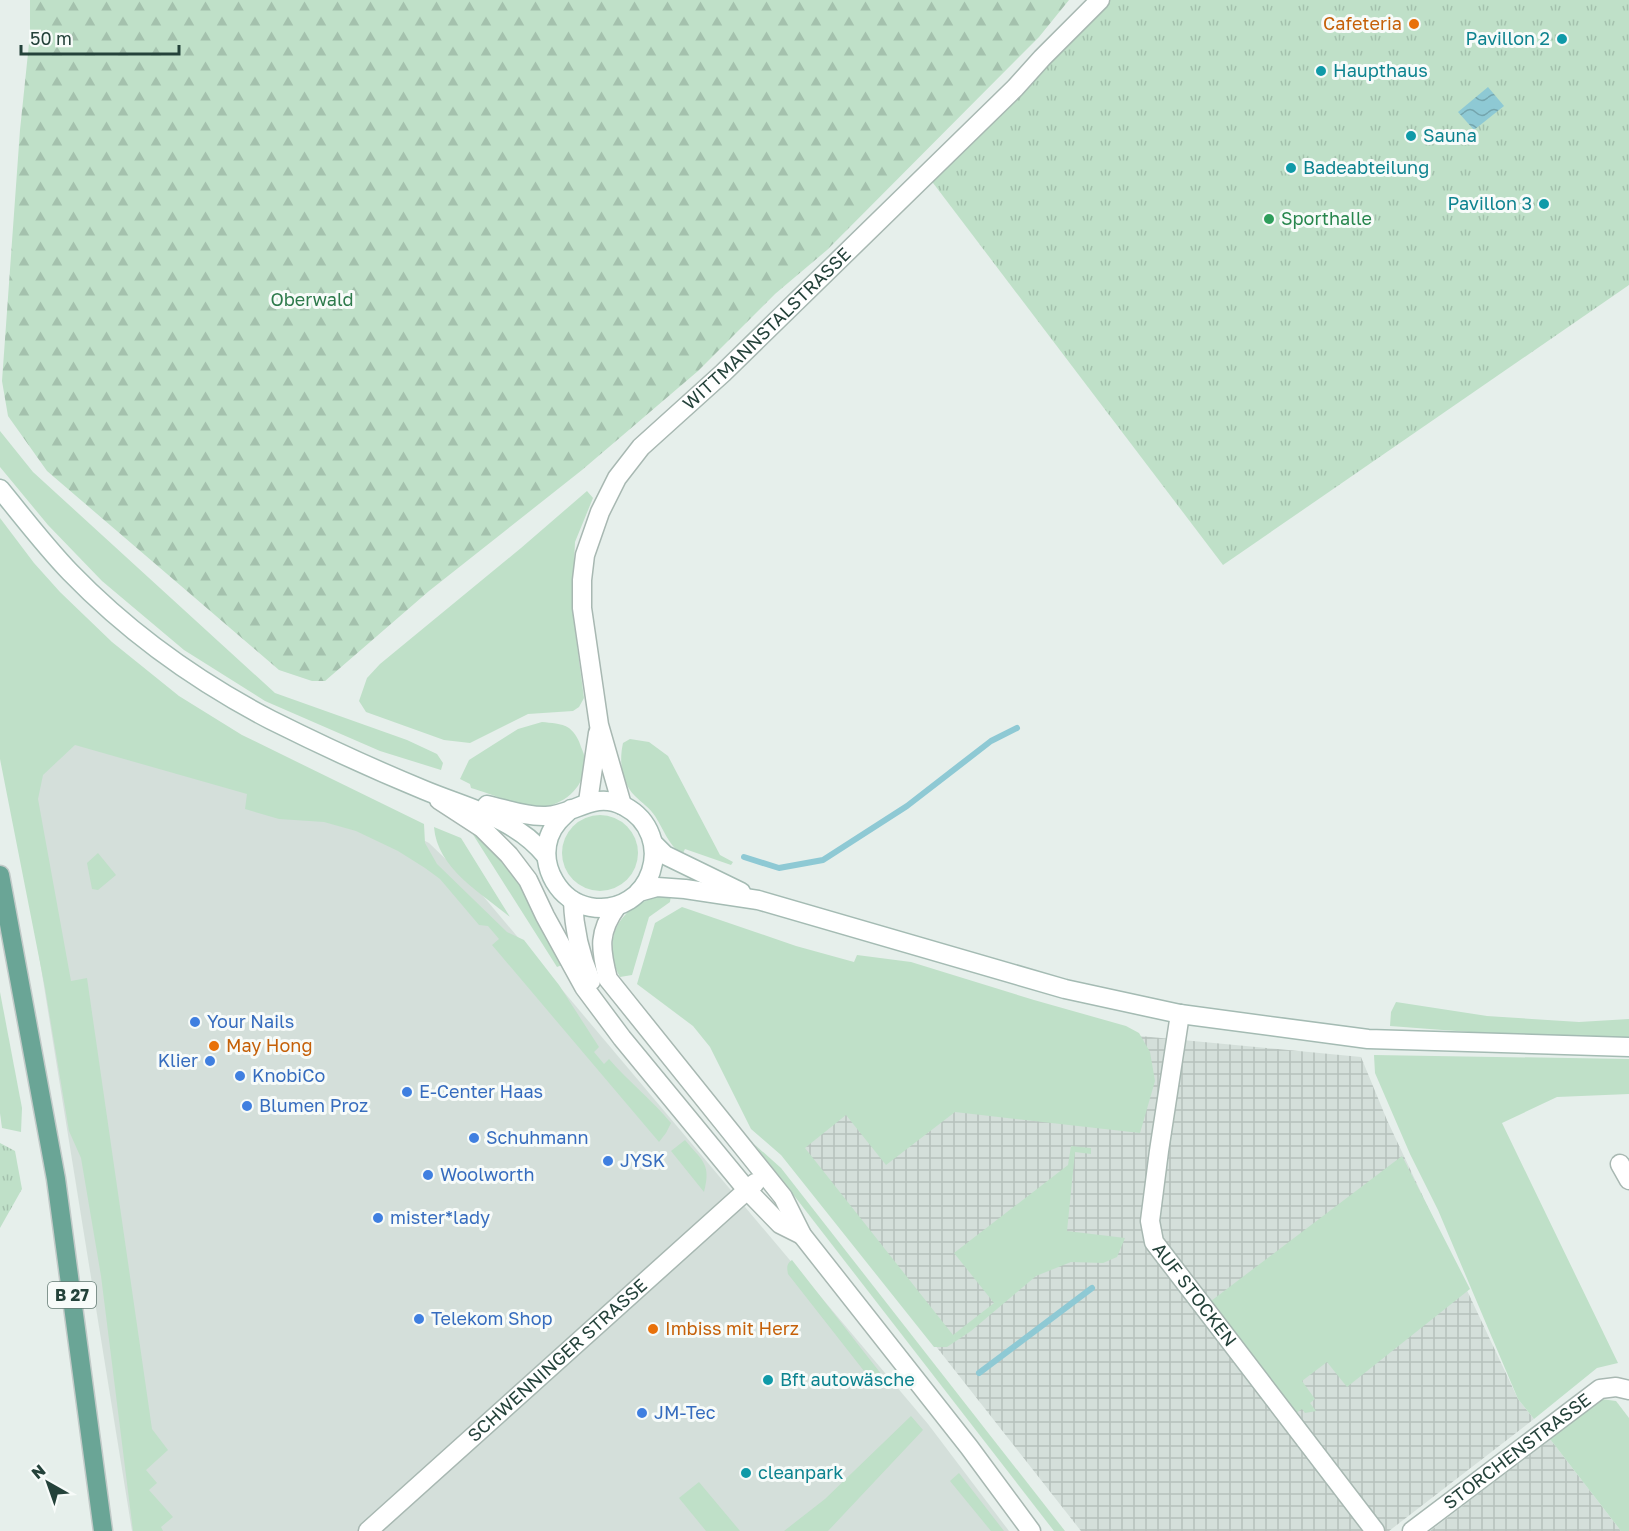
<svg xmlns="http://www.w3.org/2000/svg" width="1629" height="1531" font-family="'Golos Text',sans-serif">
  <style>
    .built { fill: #d4dfda }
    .industrial { fill: url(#industrial-grid) }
    .grass { fill: #bfe0c8 }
    .forest { fill: url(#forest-firs) }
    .park { fill: url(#park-tufts) }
    .water { fill: url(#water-waves) }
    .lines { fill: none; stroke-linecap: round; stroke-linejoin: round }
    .stream { stroke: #8ec9d4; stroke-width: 6 }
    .street-casing { stroke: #a8b8b2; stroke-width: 21 }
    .secondary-casing { stroke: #a4bbb3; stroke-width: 21 }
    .primary-casing { stroke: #c2cac8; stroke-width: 21 }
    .street { stroke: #fff; stroke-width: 18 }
    .secondary { stroke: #fff; stroke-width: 18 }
    .primary { stroke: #6aa596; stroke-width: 18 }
    .food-dot { fill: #e8710a; stroke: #f7fbf9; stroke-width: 2 }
    .culture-dot { fill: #0f9aa8; stroke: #f7fbf9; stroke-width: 2 }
    .leisure-dot { fill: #2e9e5b; stroke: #f7fbf9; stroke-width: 2 }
    .shop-dot { fill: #3f7fe0; stroke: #f7fbf9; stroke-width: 2 }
    .labels { text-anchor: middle; stroke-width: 6; stroke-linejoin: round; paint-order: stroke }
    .shield { fill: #f7fbf9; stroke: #637a73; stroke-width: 1.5 }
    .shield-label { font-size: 16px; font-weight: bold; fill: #24423a }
    .food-label { font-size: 18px; fill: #c56008; stroke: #f7fbf9; text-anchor: start }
    .culture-label { font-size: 18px; fill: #0d838f; stroke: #f7fbf9; text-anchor: start }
    .leisure-label { font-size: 18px; fill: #27864d; stroke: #f7fbf9; text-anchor: start }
    .park-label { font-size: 18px; fill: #2d7a4b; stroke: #f7fbf9 }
    .street-label { font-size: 18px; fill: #24423a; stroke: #f7fbf9 }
    .shop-label { font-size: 18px; fill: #366cbe; stroke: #f7fbf9; text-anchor: start }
  </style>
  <defs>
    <pattern id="industrial-grid" width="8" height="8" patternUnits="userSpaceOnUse" patternTransform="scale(1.5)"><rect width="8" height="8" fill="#d4dfda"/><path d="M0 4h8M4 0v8" fill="none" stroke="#b6c1bc"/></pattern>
    <pattern id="forest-firs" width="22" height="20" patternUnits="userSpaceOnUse" patternTransform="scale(1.5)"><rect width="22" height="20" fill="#bfe0c8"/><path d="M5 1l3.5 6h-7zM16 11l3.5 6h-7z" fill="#a4c1ad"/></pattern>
    <pattern id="park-tufts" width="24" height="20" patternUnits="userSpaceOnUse" patternTransform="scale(1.5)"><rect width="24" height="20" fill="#bfe0c8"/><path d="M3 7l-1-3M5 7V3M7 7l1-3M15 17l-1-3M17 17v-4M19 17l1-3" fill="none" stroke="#a4c1ad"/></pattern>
    <pattern id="water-waves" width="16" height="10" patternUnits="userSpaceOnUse" patternTransform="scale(1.5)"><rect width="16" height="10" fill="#8ec9d4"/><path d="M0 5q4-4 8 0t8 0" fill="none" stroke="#74a5ad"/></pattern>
  </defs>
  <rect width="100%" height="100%" fill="#e6efeb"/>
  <path class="built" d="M118 688 429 843 478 890 928 1424 1009 1531H132L11 782Z"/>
  <g class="industrial">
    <path d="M950 1018 1361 1057 1387 1120 1518 1399 1534 1419 1389 1531H1081L770 1135Z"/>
    <path d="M1550 1439 1621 1531H1430Z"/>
  </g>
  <g class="grass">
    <path d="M0 431 33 472 275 693 407 740 437 754 443 763 441 770 380 751 265 701 184 650 102 581 48 525 0 467Z"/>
    <path d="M587 491 593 498 575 542 572 607 584 698 579 707 573 711 528 714 470 743 444 740 366 712 359 701 367 678 380 664 521 548Z"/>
    <path d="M0 518 34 563 60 592 112 642 179 696 242 735 424 824 425 843 437 864 507 932 524 940 559 985 599 1047 594 1052 604 1064 609 1059C629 1082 652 1100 671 1123L666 1133 659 1142 492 945 499 939 488 926 479 925 440 879 425 868 398 851 356 831 324 822 279 819 245 809 247 794 75 745 43 775 38 799 71 981 87 978 152 1429 168 1450 146 1470 157 1483 149 1490 173 1517 161 1527 163 1531H133L101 1276 81 1158 69 1131 45 988 0 759Z"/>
    <path d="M542 722C551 723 561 723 569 728 575 733 579 740 581 747 583 752 585 756 585 761 587 783 567 803 547 806 525 809 492 794 471 788L470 784 460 779 469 760 518 729Z"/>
    <path d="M630 739 649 742 668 756 720 855 733 862 731 865 685 849 682 855C668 844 664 830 655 816 650 808 642 803 635 796 621 782 619 761 623 743Z"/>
    <circle cx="600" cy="853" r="38"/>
    <path d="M434 827 461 838 510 917C481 893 437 868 434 827Z"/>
    <path d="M472 833C481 840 490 847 498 854 526 882 544 930 562 965L557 967Z"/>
    <path d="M98 853 116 875 98 890 92 889 87 863Z"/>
    <path d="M671 895 670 902 649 917 632 975 620 977C598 934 626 898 671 895Z"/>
    <path d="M682 907 796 946 854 962 857 955 911 962 1034 1000 1126 1026 1139 1033 1150 1052 1155 1081 1140 1133 955 1112 886 1165 846 1115 805 1148 953 1335 994 1303 954 1253 1068 1165 1071 1146 1091 1148V1154L1075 1152 1067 1231 1125 1238 1117 1257 1103 1263 1071 1262 1036 1276 971 1331 947 1347H934L781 1155 751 1129 710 1047 693 1026 637 984 655 923Z"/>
    <path d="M0 992 22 1108 21 1132 2 1128 0 1113Z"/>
    <path d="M1396 1002 1487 1016 1579 1022 1629 1019V1044L1390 1026 1391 1012Z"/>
    <path d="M1374 1055 1629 1059V1094L1557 1097 1502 1123 1618 1363 1597 1368 1534 1419 1518 1399 1438 1210 1410 1154 1375 1073Z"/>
    <path d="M685 1140C701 1160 712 1163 704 1192L671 1151Z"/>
    <path d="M754 1144 781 1168 1065 1531H1054Z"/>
    <path d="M1402 1156 1470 1289 1347 1387 1327 1362 1302 1381 1315 1399 1310 1403 1316 1411 1305 1413 1302 1409 1296 1413 1211 1301Z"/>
    <path d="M792 1260 889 1384 884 1388 875 1385 788 1274C787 1268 786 1264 792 1260Z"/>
    <path d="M1601 1399 1616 1401 1629 1418V1531H1621L1550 1439Z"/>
    <path d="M911 1416 923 1430 828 1531H784L825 1499Z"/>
    <path d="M959 1473 1004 1531H991L950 1481Z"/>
    <path d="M699 1482 740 1531H706L679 1498Z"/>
  </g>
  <path class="forest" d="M30 0H1069L1039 37 827 250 775 294 698 371 582 470 429 591 325 681H312L279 670 47 471 8 416 2 381 20 130 30 34Z"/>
  <g class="park">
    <path d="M1102 0H1629V285L1223 565 927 175Z"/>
    <path d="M0 1143 15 1151 22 1189 0 1228Z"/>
  </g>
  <path class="water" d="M1488 87 1504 106 1474 130 1458 112Z"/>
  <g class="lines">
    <g class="stream">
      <path d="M744 857 779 868 823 860 907 806 991 741 1017 728"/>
      <path d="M979 1373 1092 1288"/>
    </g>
    <defs>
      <g id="street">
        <path d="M439 800 482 828 509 855 528 880 545 916 584 987 622 1038 747 1190 780 1224 802 1235"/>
        <path d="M588 802 598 733"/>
        <path id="s1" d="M622 805 599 725 582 608V580L585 555 600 512 617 478 641 447 723 373 1015 88 1042 58 1100 0"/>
        <path d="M573 901C574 929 580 955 591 981"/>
        <path d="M617 906C598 932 600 948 608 979L783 1197 802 1235 969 1447 1031 1531"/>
        <path id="s2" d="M1180 1014 1159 1151 1150 1221 1154 1242 1375 1531"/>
        <path d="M1620 1164 1629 1180"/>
        <path id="s3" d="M368 1531 755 1183"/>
        <path id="s4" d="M1412 1531 1600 1389 1616 1387 1629 1390"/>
      </g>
      <g id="secondary">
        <path d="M0 489C23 517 45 546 70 572 128 632 198 682 271 720 321 745 373 769 424 790 467 808 516 818 546 856"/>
        <path d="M487 805C506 809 526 817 546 816 574 815 594 790 624 806 679 835 652 918 590 907 560 902 539 867 549 837 553 825 562 817 571 809"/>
        <path d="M654 844 665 855 741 892"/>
        <path d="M639 892 657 887 685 889 758 900 1065 989 1180 1014 1368 1039 1629 1047"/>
      </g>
      <path id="primary" d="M0 875 56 1179 103 1531"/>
    </defs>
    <use href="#street" class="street-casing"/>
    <use href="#secondary" class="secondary-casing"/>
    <use href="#primary" class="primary-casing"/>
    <use href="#street" class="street"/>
    <use href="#secondary" class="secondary"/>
    <use href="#primary" class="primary"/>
  </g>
  <g class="food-dot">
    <circle cx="1414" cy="24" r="6"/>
    <circle cx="214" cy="1046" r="6"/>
    <circle cx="653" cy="1329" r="6"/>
  </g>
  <g class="culture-dot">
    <circle cx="1562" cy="39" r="6"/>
    <circle cx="1321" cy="71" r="6"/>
    <circle cx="1411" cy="136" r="6"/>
    <circle cx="1291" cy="168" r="6"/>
    <circle cx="1544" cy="204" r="6"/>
    <circle cx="768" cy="1380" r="6"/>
    <circle cx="746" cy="1473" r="6"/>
  </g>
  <circle class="leisure-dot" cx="1269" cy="219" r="6"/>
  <g class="shop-dot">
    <circle cx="195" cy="1022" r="6"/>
    <circle cx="210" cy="1061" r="6"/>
    <circle cx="240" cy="1076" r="6"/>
    <circle cx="407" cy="1092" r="6"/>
    <circle cx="247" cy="1106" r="6"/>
    <circle cx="474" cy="1138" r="6"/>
    <circle cx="608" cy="1161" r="6"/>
    <circle cx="428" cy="1175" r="6"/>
    <circle cx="378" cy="1218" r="6"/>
    <circle cx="419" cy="1319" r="6"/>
    <circle cx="642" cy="1413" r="6"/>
  </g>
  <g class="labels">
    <rect class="shield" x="48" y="1282" width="48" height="26" rx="4.5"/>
    <g class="shield-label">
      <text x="72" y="1301">B 27</text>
    </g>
    <g class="food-label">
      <text x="1402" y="30" text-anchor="end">Cafeteria</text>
      <text x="226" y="1052">May Hong</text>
      <text x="665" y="1335">Imbiss mit Herz</text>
    </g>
    <g class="culture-label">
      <text x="1550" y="45" text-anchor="end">Pavillon 2</text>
      <text x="1333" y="77">Haupthaus</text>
      <text x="1423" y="142">Sauna</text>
      <text x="1303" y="174">Badeabteilung</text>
      <text x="1532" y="210" text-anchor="end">Pavillon 3</text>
      <text x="780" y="1386">Bft autowäsche</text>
      <text x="758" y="1479">cleanpark</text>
    </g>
    <g class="leisure-label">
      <text x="1281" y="225">Sporthalle</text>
    </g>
    <g class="park-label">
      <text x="312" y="306">Oberwald</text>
    </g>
    <g class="street-label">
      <text dy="6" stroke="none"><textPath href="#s1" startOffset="550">WITTMANNSTALSTRASSE</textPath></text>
      <text dy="6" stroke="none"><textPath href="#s2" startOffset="297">AUF STOCKEN</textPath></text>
      <text dy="6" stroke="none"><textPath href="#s3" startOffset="255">SCHWENNINGER STRASSE</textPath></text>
      <text dy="6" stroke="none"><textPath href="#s4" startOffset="132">STORCHENSTRASSE</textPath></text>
    </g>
    <g class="shop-label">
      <text x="207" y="1028">Your Nails</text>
      <text x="198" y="1067" text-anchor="end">Klier</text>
      <text x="252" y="1082">KnobiCo</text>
      <text x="419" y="1098">E-Center Haas</text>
      <text x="259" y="1112">Blumen Proz</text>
      <text x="486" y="1144">Schuhmann</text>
      <text x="620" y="1167">JYSK</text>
      <text x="440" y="1181">Woolworth</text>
      <text x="390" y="1224">mister*lady</text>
      <text x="431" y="1325">Telekom Shop</text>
      <text x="654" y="1419">JM-Tec</text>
    </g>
  </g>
  <g transform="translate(48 1483) rotate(320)" stroke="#f7fbf9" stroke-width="4.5" paint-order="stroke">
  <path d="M0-4.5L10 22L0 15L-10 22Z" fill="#24423a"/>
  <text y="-9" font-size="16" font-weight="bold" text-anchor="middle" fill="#24423a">N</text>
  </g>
  <path d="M21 45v9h158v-9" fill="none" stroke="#24423a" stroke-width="3"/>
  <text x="30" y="45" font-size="18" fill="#24423a" stroke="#f7fbf9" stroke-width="4.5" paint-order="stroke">50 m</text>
</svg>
